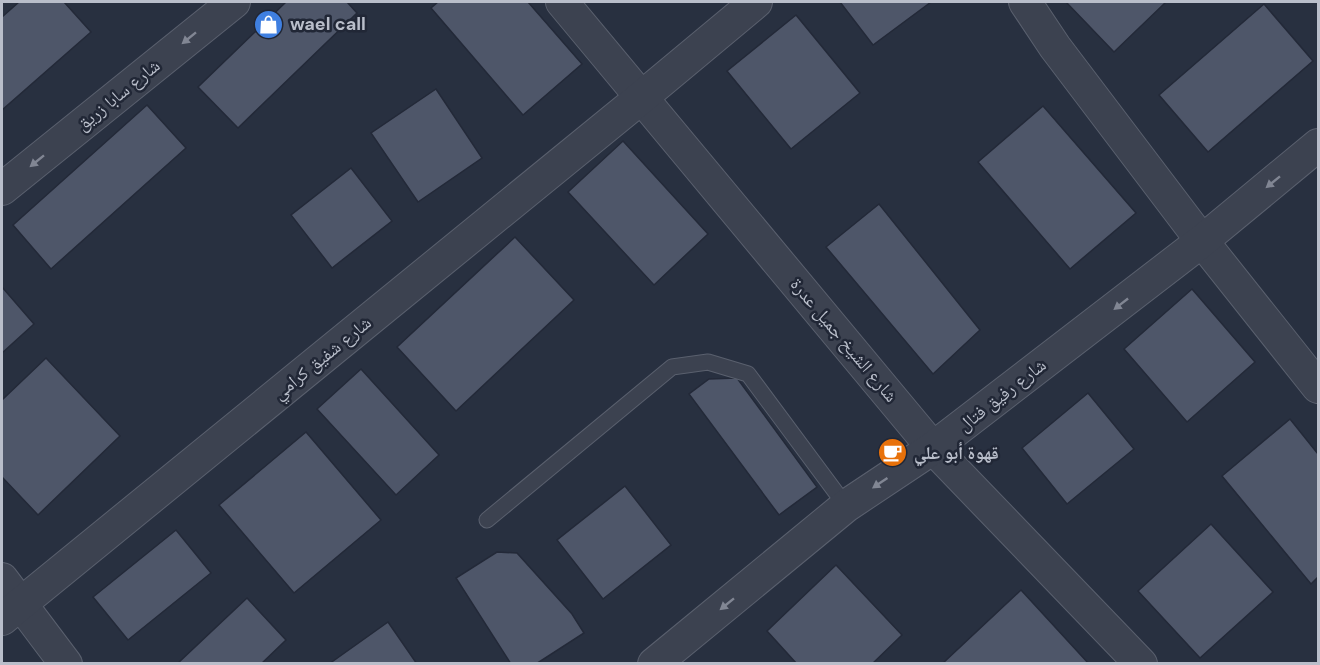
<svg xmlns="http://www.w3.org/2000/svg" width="1320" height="665" font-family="'DM Sans','Noto Naskh Arabic',sans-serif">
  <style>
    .building { fill: #4e5669; stroke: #232938; stroke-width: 1.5 }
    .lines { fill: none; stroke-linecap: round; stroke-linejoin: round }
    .lane-casing { stroke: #5a606e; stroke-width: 17 }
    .street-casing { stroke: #5a606e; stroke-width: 34 }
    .lane { stroke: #3c4250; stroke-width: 15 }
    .street { stroke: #3c4250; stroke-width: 32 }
    .oneway { fill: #818693 }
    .labels { text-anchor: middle; stroke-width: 5; stroke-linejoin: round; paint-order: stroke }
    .poi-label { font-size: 18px; font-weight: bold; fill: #b9beca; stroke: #212736; text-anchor: start }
    .street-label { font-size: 18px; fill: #b9beca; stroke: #212736 }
  </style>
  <rect width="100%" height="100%" fill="#283040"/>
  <g class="building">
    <path d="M19 2H64L91 32 2 110V17Z"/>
    <path d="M286 2H347L357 13 238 128 198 87Z"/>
    <path d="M438 2H528L582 64 523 115 431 8Z"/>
    <path d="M840 2H931L873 45Z"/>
    <path d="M1066 2H1166L1114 52Z"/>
    <path d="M1264 4 1313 61 1208 152 1159 95Z"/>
    <path d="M796 15 860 93 791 149 727 71Z"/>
    <path d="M436 89 482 158 418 202 371 133Z"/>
    <path d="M147 105 186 148 51 269 13 225Z"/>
    <path d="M1043 106 1136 213 1070 269 978 162Z"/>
    <path d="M623 141 708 234 654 285 568 192Z"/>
    <path d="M351 168 392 221 332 268 291 215Z"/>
    <path d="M879 204 980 330 933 374 826 247Z"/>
    <path d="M515 237 574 300 456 411 397 347Z"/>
    <path d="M2 287 34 324 2 353Z"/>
    <path d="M1192 289 1255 362 1187 422 1124 349Z"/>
    <path d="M46 358 120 436 38 515 2 477V400Z"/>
    <path d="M361 369 439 455 396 495 317 409Z"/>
    <path d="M737 378 817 487 779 515 689 394 709 379Z"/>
    <path d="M1088 393 1134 449 1067 504 1022 448Z"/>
    <path d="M1290 419 1318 454V577L1311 584 1222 476Z"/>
    <path d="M306 432 381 520 294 593 219 505Z"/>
    <path d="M625 486 671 545 603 599 557 540Z"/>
    <path d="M1211 524 1273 592 1200 658 1138 591Z"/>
    <path d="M176 530 211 573 128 640 93 597Z"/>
    <path d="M497 552 517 553 572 614 584 633 536 664H511L456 578Z"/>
    <path d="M836 565 902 635 872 664H797L767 631Z"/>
    <path d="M1021 590 1089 664H942Z"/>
    <path d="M247 598 286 640 261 664H177Z"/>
    <path d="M388 622 417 664H329Z"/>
  </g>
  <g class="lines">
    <defs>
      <path id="lane" d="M487 520 672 367 708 362 748 374 846 506"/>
      <g id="street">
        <path d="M562 2 933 448 1141 664"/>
        <path d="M1025 2 1055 47 1202 241 1318 387"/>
        <path d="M2 189 234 2"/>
        <path d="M2 579 66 664"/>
        <path d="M2 619 642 97 756 2"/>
        <path d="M654 664 846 506 933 448 1202 241 1318 145"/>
      </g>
    </defs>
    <use href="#lane" class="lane-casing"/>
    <use href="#street" class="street-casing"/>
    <use href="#lane" class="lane"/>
    <use href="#street" class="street"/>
  </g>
  <defs><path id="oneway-solid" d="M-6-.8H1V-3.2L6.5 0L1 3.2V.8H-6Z" transform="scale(1.5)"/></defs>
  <g class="oneway">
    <use href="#oneway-solid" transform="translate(189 38) rotate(141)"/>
    <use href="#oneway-solid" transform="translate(37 161) rotate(141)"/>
    <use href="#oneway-solid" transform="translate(1273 182) rotate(141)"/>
    <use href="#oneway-solid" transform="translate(1121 304) rotate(142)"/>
    <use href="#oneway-solid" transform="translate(880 483) rotate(146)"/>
    <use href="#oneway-solid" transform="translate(727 604) rotate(141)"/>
  </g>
  <defs>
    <symbol id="shop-disc" viewBox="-11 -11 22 22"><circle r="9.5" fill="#3f7fe0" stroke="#212736"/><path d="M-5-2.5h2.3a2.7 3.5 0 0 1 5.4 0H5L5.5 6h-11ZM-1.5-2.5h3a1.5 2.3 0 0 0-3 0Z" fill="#fff"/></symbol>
    <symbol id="cafe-disc" viewBox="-11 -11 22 22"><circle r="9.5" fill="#e8710a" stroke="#212736"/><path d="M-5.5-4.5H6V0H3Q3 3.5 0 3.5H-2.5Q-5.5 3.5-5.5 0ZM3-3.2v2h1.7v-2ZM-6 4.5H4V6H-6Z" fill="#fff"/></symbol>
  </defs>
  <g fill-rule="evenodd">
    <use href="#shop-disc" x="252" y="8" width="33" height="33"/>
    <use href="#cafe-disc" x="876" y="436" width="33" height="33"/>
  </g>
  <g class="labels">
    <g class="poi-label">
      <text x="290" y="30">wael call</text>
      <text x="914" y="459">قهوة أبو علي</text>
    </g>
    <g class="street-label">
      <text transform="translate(118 95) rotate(-39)" y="6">شارع سابا زريق</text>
      <text transform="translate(844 340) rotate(50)" y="6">شارع الشيخ جميل عدرة</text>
      <text transform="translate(322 358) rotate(-39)" y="6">شارع شفيق كرامي</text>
      <text transform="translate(1002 395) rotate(-38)" y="6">شارع رفيق فتال</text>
    </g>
  </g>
  <rect width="1320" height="665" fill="none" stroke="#b9beca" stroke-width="6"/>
</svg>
